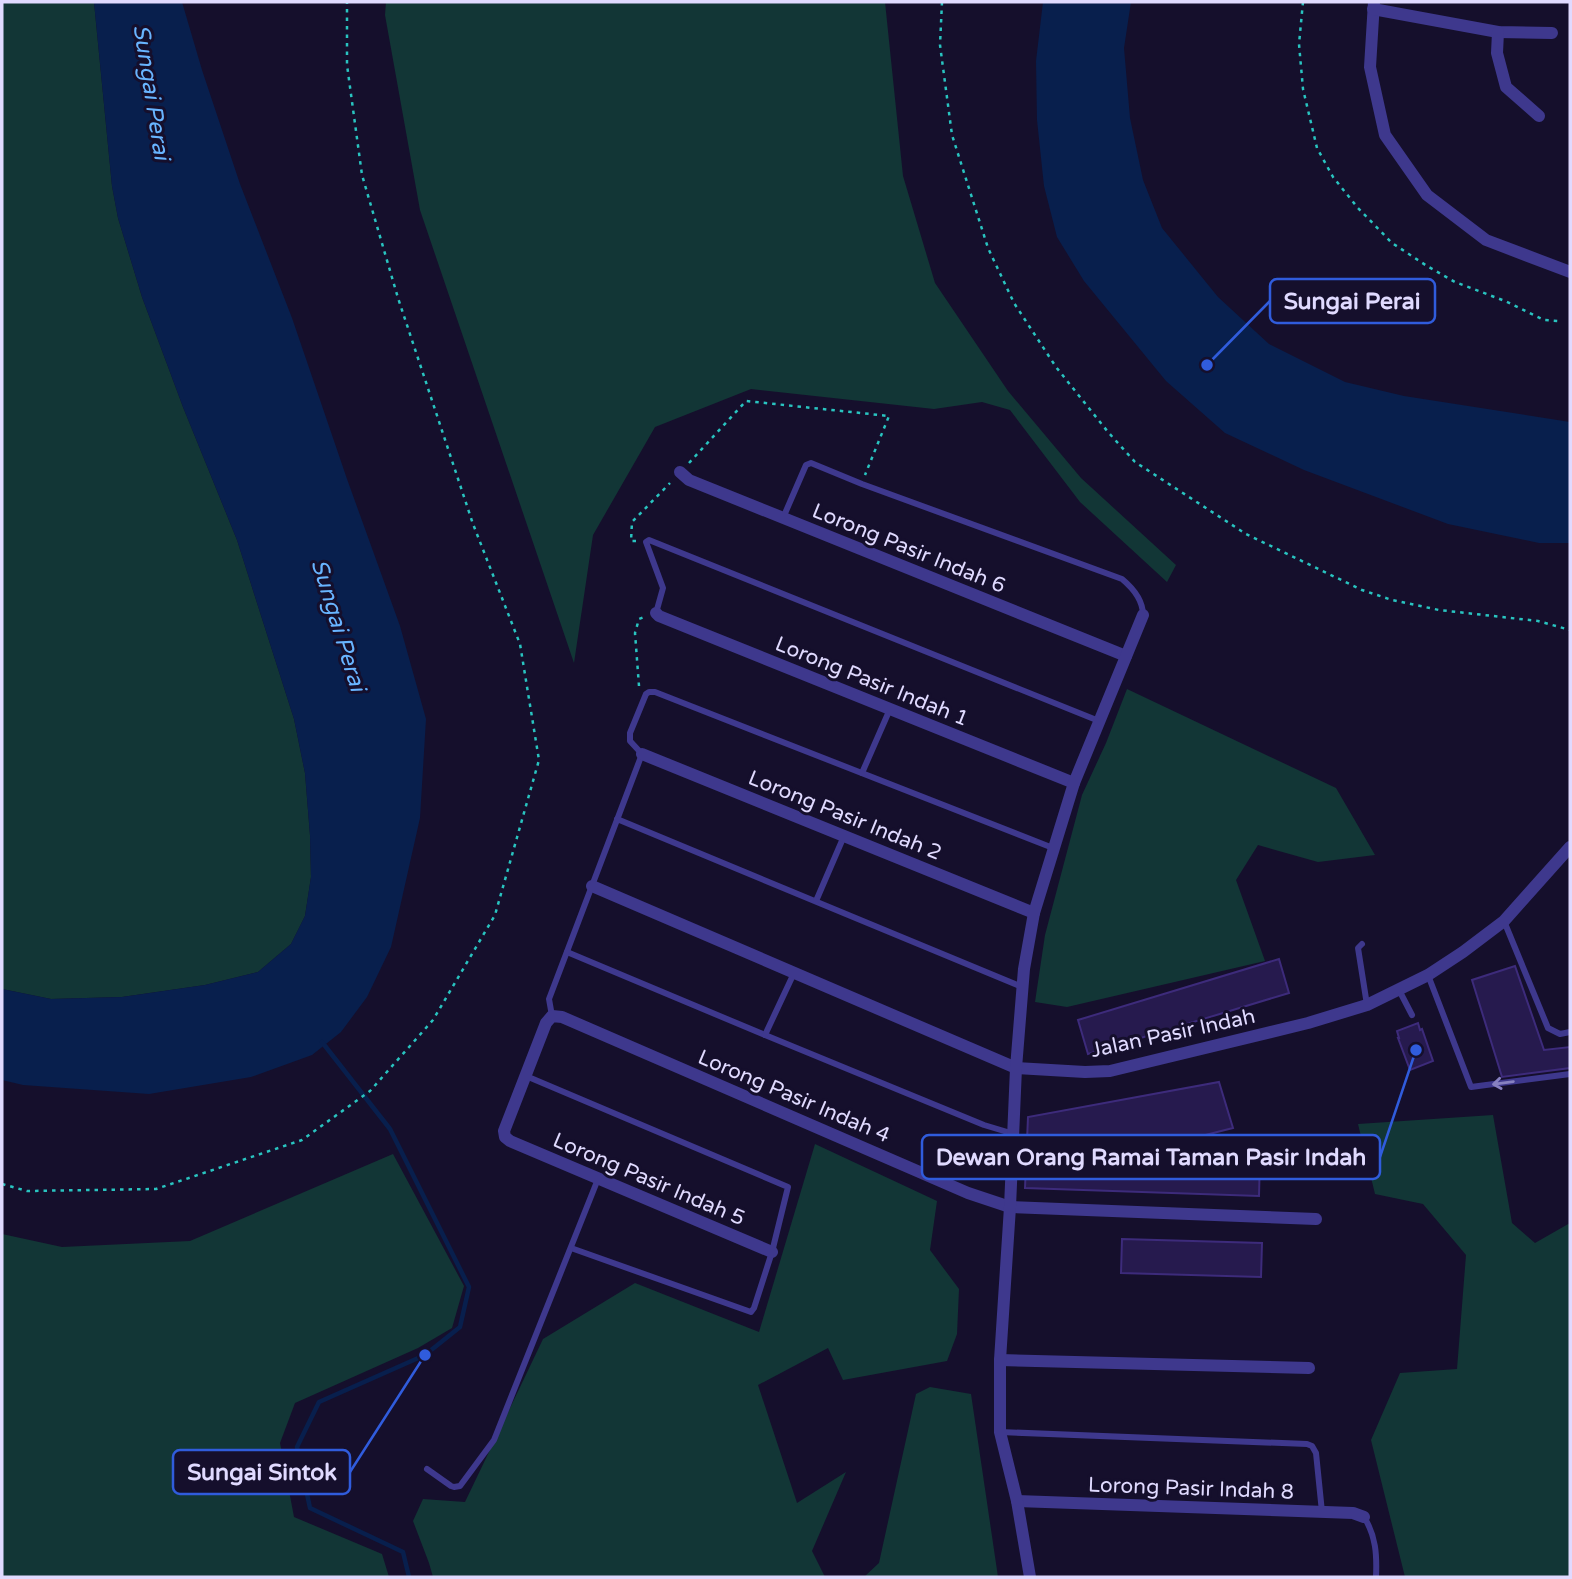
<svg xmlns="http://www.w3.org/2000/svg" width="1572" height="1579" font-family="'Varela Round',sans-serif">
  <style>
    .green { fill: #123636 }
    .water { fill: #081f4d }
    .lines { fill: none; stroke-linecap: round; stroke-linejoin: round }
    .stream { stroke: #081f4d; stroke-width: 4.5 }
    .building { fill: #261a4e; stroke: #3d2b7b; stroke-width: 2 }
    .path { stroke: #29c4c0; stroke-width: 2.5; stroke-dasharray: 3.5 5; stroke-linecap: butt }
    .service { stroke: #3e388d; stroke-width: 6 }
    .minor { stroke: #3e388d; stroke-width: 12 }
    .oneway { stroke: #8781c0 }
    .labels { text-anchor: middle; stroke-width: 6; stroke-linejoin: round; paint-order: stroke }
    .street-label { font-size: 21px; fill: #e0daff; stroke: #150f2c }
    .water-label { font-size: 23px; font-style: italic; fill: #68b4ff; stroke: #150f2c }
    .leader { fill: none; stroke: #305cdc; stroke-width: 2.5 }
    .callout-dot { fill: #305cdc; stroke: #150f2c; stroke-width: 2.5 }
    .callout { fill: #150f2c; stroke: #305cdc; stroke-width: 2.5 }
    .callout-label { font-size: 23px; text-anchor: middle; font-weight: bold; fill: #e0daff }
  </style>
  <rect width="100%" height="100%" fill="#150f2c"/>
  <g class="green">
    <path d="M2 2H94L112 186 118 218 142 297 183 407 237 540 294 719 305 773 310 835 311 877 305 916 291 944 258 972 205 985 122 997 51 999 2 989Z"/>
    <path d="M386 2H885L903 176 935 283 1008 391 1081 478 1176 565 1167 582 1080 502 1010 410 982 402 934 409 751 389 655 427 593 535 574 663 420 210 385 15Z"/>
    <path d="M1127 689 1336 788 1375 855 1318 862 1258 845 1236 880 1265 961 1067 1007 1035 1002 1045 935 1082 795 1106 743Z"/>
    <path d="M1493 1115 1512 1223 1535 1243 1570 1223V1577H1405L1371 1440 1400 1373 1457 1369 1466 1255 1423 1204 1375 1194 1358 1124Z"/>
    <path d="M815 1144 937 1201 930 1250 959 1289 957 1334 947 1361 843 1380 828 1348 758 1385 797 1503 846 1472 812 1551 825 1577H433L429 1563 413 1521 423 1499 465 1502 543 1339 635 1283 759 1332Z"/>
    <path d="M393 1154 464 1286 452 1328 418 1348 295 1403 280 1443 294 1517 382 1554 389 1577H2V1234L62 1247 190 1241Z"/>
    <path d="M930 1387 971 1394 998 1577H864L879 1563 916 1394Z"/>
  </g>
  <g class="water">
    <path d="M94 2H182L202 70 240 184 292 318 347 479 400 626 426 719 420 818 391 947 367 997 341 1032 312 1055 251 1077 149 1094 23 1085 2 1080V989L51 999 122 997 205 985 258 972 291 944 305 916 311 877 310 835 305 773 294 719 237 540 183 407 142 297 118 218 112 186Z"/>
    <path d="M1043 2H1131L1124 48 1130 118 1143 180 1162 228 1218 297 1269 344 1345 382 1404 396 1570 422V543H1539L1448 524 1304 470 1225 433 1166 381 1084 281 1057 237 1044 186 1037 120 1036 61Z"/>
  </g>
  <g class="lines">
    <path class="stream" d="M322 1042 390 1129 469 1287 460 1327 425 1355 319 1402 297 1447 310 1508 403 1552 409 1577"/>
  </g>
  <g class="building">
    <path d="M1279 959 1289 993 1088 1054 1078 1020Z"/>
    <path d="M1515 966 1544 1050 1570 1047V1068L1502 1077 1472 980Z"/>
    <path d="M1418 1023 1420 1030 1422 1029 1433 1061 1410 1070 1398 1038H1399L1397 1031Z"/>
    <path d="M1219 1082 1233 1128 1146 1150 1260 1156 1259 1196 1025 1188 1028 1117Z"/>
    <path d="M1122 1239 1262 1243 1261 1277 1121 1273Z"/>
  </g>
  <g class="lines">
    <g class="path">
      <path d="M942 2 940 45 952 135 988 248 1014 303 1056 367 1108 432 1135 462 1246 534 1362 590 1392 600 1439 610 1538 621 1570 630"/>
      <path d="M1303 2 1299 44 1303 89 1317 148 1333 177 1358 208 1392 243 1427 266 1455 282 1505 301 1544 320 1559 321"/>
      <path d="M689 463 746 401 889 416 865 475"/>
      <path d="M636 541H631L632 522 670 483"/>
      <path d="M639 686 635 633 639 619 644 617"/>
      <path d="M2 1184 27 1191 156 1189 302 1140 370 1091 433 1020 495 915 539 760 520 644 473 524 398 298 362 175 347 65V2"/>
    </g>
    <g class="service">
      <path d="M783 518 806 465 811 463 862 484 1122 579C1134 589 1143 600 1143 615"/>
      <path d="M656 613 663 588 646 542 649 540 1099 721"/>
      <path d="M862 773 890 709"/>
      <path d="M617 819 1022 987"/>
      <path d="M816 901 844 836"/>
      <path d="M1504 921 1548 1028 1560 1034 1570 1032"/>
      <path d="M1362 944 1358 948 1367 1005"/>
      <path d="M567 952 765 1035 984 1125 1014 1134"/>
      <path d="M1428 975 1471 1087 1570 1074"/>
      <path d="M1399 990 1412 1015"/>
      <path d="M552 1016 549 999 642 754 630 741V733L646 694 649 692H655L1053 848"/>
      <path d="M765 1035 794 973"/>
      <path d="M526 1076 788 1187 772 1252 754 1308 751 1312 571 1248"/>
      <path d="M1000 1432 1307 1444 1312 1446 1316 1453 1322 1512"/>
      <path d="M427 1469 451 1486 454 1487 460 1486 494 1440 598 1179"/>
      <path d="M1364 1517C1376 1536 1377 1555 1376 1577"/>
    </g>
    <g class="minor">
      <path d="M1374 2 1370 67 1385 135 1427 195 1486 240 1570 272"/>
      <path d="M1373 9 1498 32 1552 33"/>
      <path d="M1498 32 1497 53 1506 87 1539 116"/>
      <path d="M680 472 689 480 1126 656"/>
      <path d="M656 613 659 616 1074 783"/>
      <path d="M642 754 1034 913"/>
      <path d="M592 886 1016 1068 1085 1072 1110 1071 1308 1023 1367 1005 1428 975 1463 952 1504 921 1570 847"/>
      <path d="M772 1252 510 1141 505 1137 504 1131 546 1023 552 1016 562 1017 968 1193 1010 1207 1316 1219"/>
      <path d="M1000 1360 1309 1368"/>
      <path d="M1017 1501 1353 1513 1364 1517"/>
      <path d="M1030 1577 1017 1501 1000 1432V1360L1010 1207 1016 1068 1024 969 1034 913 1074 783 1143 615"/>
    </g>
  </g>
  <defs><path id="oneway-shaft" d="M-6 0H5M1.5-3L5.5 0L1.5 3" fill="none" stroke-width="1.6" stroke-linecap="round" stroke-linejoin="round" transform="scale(1.75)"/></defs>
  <use class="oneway" href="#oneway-shaft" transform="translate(1503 1083) rotate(172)"/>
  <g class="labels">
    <g class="street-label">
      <text transform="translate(909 548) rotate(22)" y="7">Lorong Pasir Indah 6</text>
      <text transform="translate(872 681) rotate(22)" y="7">Lorong Pasir Indah 1</text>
      <text transform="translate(845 815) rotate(22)" y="7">Lorong Pasir Indah 2</text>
      <text transform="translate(1173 1033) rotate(-12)" y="7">Jalan Pasir Indah</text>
      <text transform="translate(794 1096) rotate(23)" y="7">Lorong Pasir Indah 4</text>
      <text transform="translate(649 1179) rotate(23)" y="7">Lorong Pasir Indah 5</text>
      <text transform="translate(1191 1488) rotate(2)" y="7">Lorong Pasir Indah 8</text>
    </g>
    <g class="water-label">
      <text transform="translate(152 92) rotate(81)" y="8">Sungai Perai</text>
      <text transform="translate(339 625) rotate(73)" y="8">Sungai Perai</text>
    </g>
  </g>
  <path class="leader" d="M1207 365L1270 301M1416 1050L1380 1157M425 1355L350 1472"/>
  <g class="callout-dot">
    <circle cx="1207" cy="365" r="7"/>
    <circle cx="1416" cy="1050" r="7"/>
    <circle cx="425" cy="1355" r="7"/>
  </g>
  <g class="callout">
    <rect x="1270" y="279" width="165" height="44" rx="7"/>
    <rect x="922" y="1135" width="458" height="44" rx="7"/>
    <rect x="173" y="1450" width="177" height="44" rx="7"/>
  </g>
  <g class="callout-label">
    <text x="1352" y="309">Sungai Perai</text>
    <text x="1151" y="1165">Dewan Orang Ramai Taman Pasir Indah</text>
    <text x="262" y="1480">Sungai Sintok</text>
  </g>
  <rect width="1572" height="1579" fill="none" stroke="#e0daff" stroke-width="7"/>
</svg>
